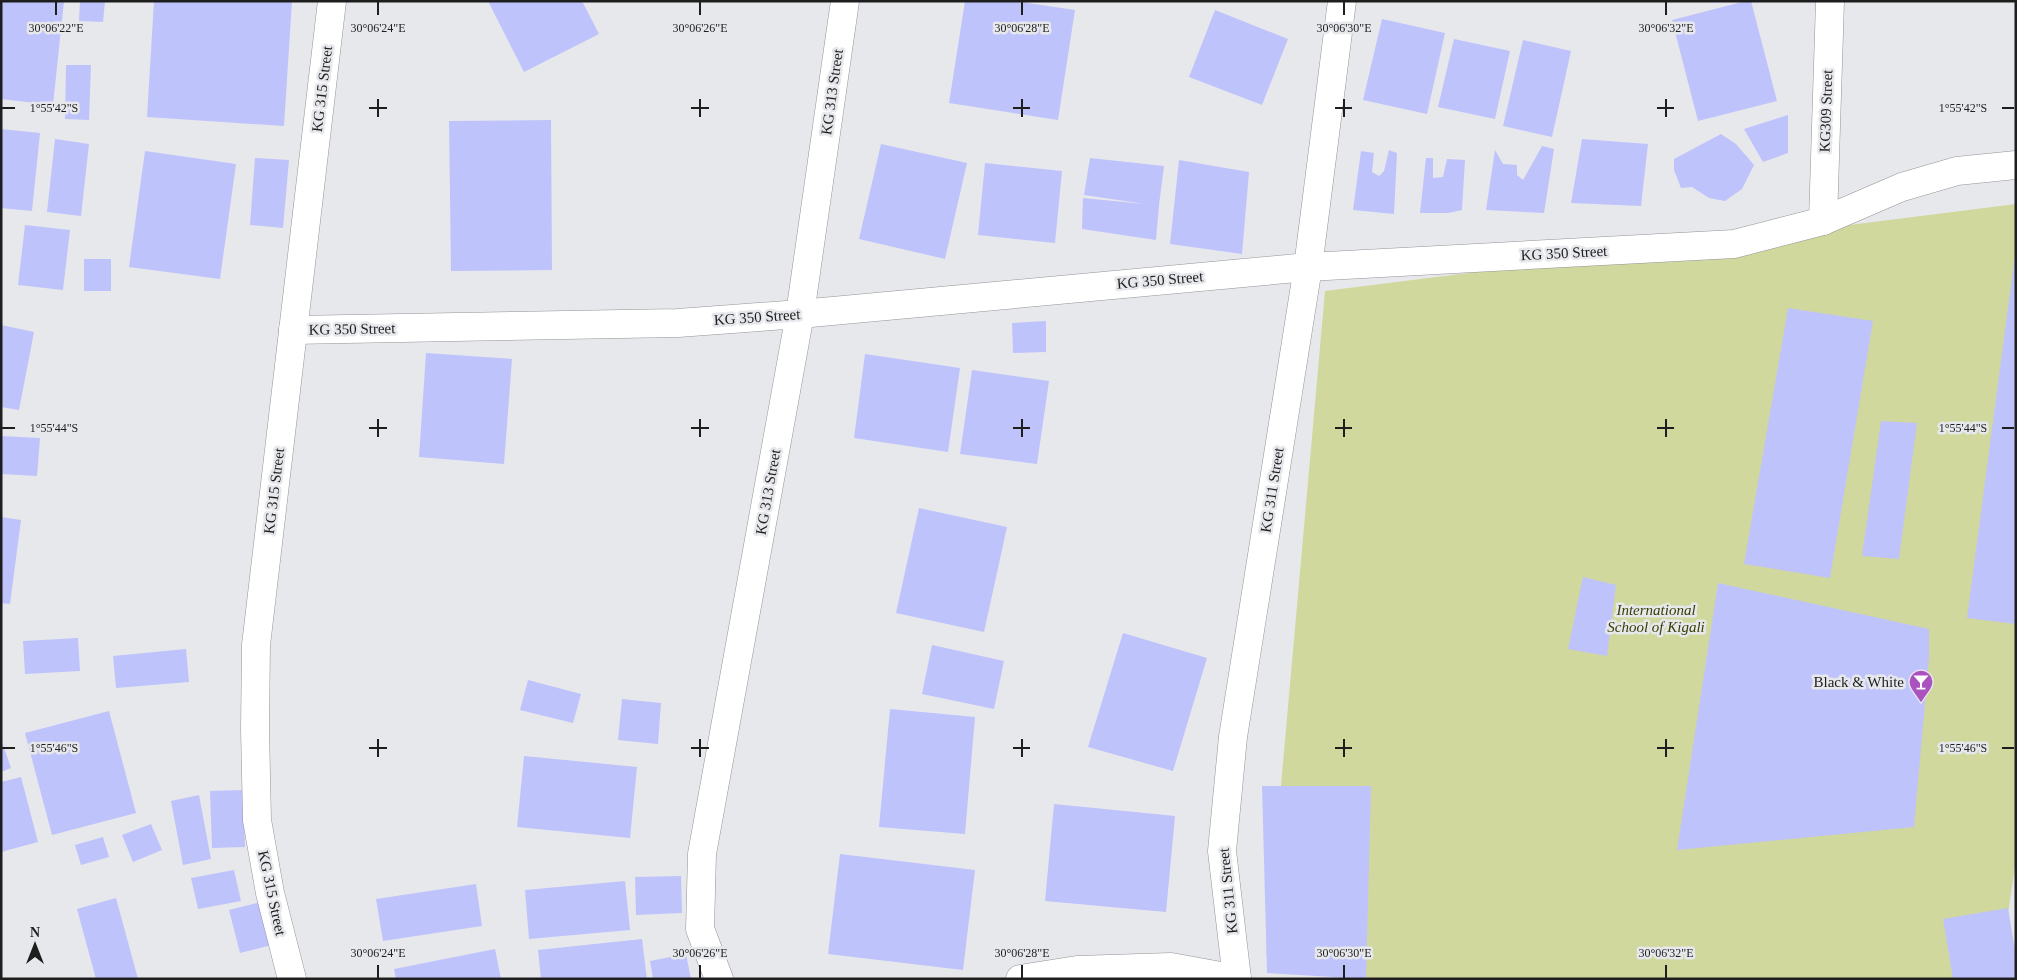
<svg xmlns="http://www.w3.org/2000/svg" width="2017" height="980" font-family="Georgia,serif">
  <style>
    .green { fill: #d0d89d }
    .building { fill: #bfc3fb }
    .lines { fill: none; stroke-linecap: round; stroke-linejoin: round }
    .street-casing { stroke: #949498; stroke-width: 29 }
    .street { stroke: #fff; stroke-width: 28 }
    .ticks { fill: none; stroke: #1e1e1f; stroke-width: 2 }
    .labels { text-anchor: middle; stroke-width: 5; stroke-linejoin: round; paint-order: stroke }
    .street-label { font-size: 15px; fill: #1e1e1f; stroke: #e7e8ec }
    .park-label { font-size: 15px; font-style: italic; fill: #383c00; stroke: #e7e8ec }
    .poi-label { font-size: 15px; fill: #1e1e1f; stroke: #e7e8ec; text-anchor: end }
    .ticks-label { font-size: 12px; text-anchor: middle; fill: #1e1e1f; stroke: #e7e8ec; stroke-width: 5; stroke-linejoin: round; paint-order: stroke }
  </style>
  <rect width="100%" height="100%" fill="#e7e8ec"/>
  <path class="green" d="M2016 204V860L2000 968 1971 979H1353L1266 954 1325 291Z"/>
  <g class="building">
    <path d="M1 1H64L53 105 1 99Z"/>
    <path d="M80 1H105L103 22 79 21Z"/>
    <path d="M154 1H292L284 126 147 117Z"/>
    <path d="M488 1H582L599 34 524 72Z"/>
    <path d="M965 1H1015L1075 10 1058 120 949 103Z"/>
    <path d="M1746 1H1751L1777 101 1698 121 1672 20Z"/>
    <path d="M1215 10 1288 39 1262 105 1189 77Z"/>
    <path d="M1382 19 1445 33 1427 114 1363 100Z"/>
    <path d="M1454 39 1510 51 1495 119 1438 107Z"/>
    <path d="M1523 40 1571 51 1552 137 1503 126Z"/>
    <path d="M66 65H91L89 120 65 119Z"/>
    <path d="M1788 115V153L1763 162 1744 129Z"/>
    <path d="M551 120 552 270 451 271 449 121Z"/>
    <path d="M1 129 40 133 32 211 1 208Z"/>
    <path d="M1721 134 1736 144 1754 165 1742 189 1725 201 1709 198 1692 187 1681 188 1674 170V159Z"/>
    <path d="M55 139 89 144 81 216 47 212Z"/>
    <path d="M1582 139 1648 144 1641 206 1571 203Z"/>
    <path d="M881 144 967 163 945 259 859 239Z"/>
    <path d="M1542 146 1554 149 1544 213 1486 210 1495 150 1503 164 1517 165V175L1523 180Z"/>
    <path d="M1389 150 1397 153 1394 214 1353 210 1361 151 1374 153 1372 172 1379 176 1384 171Z"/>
    <path d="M145 151 236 164 220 279 129 267Z"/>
    <path d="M255 158 289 160 283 228 250 225Z"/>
    <path d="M1090 158 1164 166 1159 205 1156 240 1082 229 1083 198 1145 204 1084 195Z"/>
    <path d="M1426 158H1433V178L1443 177 1447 159 1465 160 1462 210 1448 213H1420Z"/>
    <path d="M1179 160 1249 172 1242 254 1170 244Z"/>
    <path d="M985 163 1062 171 1055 243 978 235Z"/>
    <path d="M25 225 70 230 63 290 18 285Z"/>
    <path d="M2015 255H2016V624L1967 618Z"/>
    <rect x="84" y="259" width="27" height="32"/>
    <path d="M1788 308 1873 321 1830 578 1744 564Z"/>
    <path d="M1046 321V352L1013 353 1012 323Z"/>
    <path d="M1 325 34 332 19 410 1 407Z"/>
    <path d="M426 353 512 359 504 464 419 457Z"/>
    <path d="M865 354 960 368 948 452 854 438Z"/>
    <path d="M972 370 1049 381 1037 464 960 454Z"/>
    <path d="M1881 421 1917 423 1899 559 1862 556Z"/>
    <path d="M1 436 40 438 37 476 1 474Z"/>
    <path d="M919 508 1007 527 984 632 896 613Z"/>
    <path d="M1 517 21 520 10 604 1 603Z"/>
    <path d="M1583 577 1616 585 1607 656 1568 649Z"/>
    <path d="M1718 583 1929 629V658L1914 827 1677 850Z"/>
    <path d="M1123 633 1207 658 1173 771 1088 747Z"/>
    <path d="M78 638 80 671 25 674 23 641Z"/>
    <path d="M932 645 1004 661 994 709 922 694Z"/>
    <path d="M186 649 189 682 116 688 113 656Z"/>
    <path d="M528 680 581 694 573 723 520 710Z"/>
    <path d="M622 699 661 703 658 744 618 740Z"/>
    <path d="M890 709 975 717 965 834 879 827Z"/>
    <path d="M109 711 136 813 52 835 25 733Z"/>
    <path d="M1 739 11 768 1 772Z"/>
    <path d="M524 756 637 767 630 838 517 827Z"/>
    <path d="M21 777 38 842 1 852V782Z"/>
    <path d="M1262 786H1371L1366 979 1267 973Z"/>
    <path d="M243 790 245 847 212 848 210 791Z"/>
    <path d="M199 795 211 859 183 865 171 801Z"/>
    <path d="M1054 804 1175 816 1166 912 1045 901Z"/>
    <path d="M151 824 162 850 133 862 122 835Z"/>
    <path d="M103 837 109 857 81 865 75 845Z"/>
    <path d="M840 854 975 870 963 970 828 954Z"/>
    <path d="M234 870 241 901 198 909 191 878Z"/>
    <path d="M681 876 682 913 636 915 635 877Z"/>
    <path d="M625 881 630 930 529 939 525 890Z"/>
    <path d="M476 884 482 926 383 941 376 899Z"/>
    <path d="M116 898 138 979H96L77 909Z"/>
    <path d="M265 901 276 944 240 953 229 910Z"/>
    <path d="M2008 908 2016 956V979H1953L1943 919Z"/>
    <path d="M642 939 647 979H541L538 950Z"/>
    <path d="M495 949 501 979H396L394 969Z"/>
    <path d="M686 954 691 979H653L650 961Z"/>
  </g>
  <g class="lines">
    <defs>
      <g id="street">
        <path d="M1823 221 1830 1"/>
        <path d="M293 330 678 323 800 314 1308 267 1734 244 1823 221 1902 187 1957 171 2016 165"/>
        <path d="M292 979 270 893 257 820 255 729 256 645 332 1"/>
        <path d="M719 979 700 929 702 854 800 314 845 1"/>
        <path d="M1020 979 1077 970 1171 967 1237 979"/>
        <path d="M1237 979 1222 851 1233 737 1308 267 1342 1"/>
      </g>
    </defs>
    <use href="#street" class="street-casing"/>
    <use href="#street" class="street"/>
  </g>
  <path class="ticks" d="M56 2V15M378 2V15M700 2V15M1022 2V15M1344 2V15M1666 2V15M378 99V117M700 99V117M1022 99V117M1344 99V117M1666 99V117M2 108H15M369 108H387M691 108H709M1013 108H1030M1335 108H1352M1657 108H1674M2002 108H2014M378 419V437M700 419V437M1022 419V437M1344 419V437M1666 419V437M2 428H15M369 428H387M691 428H709M1013 428H1030M1335 428H1352M1657 428H1674M2002 428H2014M378 739V757M700 739V757M1022 739V757M1344 739V757M1666 739V757M2 748H15M369 748H387M691 748H709M1013 748H1030M1335 748H1352M1657 748H1674M2002 748H2014M378 965V978M700 965V978M1022 965V978M1344 965V978M1666 965V978"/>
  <defs>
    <symbol id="bar-pin" viewBox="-11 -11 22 30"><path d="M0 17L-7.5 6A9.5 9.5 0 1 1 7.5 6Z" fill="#aa52be" stroke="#e7e8ec"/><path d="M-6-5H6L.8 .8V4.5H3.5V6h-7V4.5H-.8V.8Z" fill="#fff"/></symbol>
  </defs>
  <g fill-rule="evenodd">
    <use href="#bar-pin" x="1907" y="668" width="28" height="38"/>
  </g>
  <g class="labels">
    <g class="street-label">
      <text transform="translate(322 89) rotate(-83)" y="5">KG 315 Street</text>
      <text transform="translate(832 92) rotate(-82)" y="5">KG 313 Street</text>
      <text transform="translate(1826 111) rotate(-88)" y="5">KG309 Street</text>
      <text transform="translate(1564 253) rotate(-3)" y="5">KG 350 Street</text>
      <text transform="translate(1160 280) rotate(-5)" y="5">KG 350 Street</text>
      <text transform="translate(757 317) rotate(-4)" y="5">KG 350 Street</text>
      <text transform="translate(352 329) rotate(-1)" y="5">KG 350 Street</text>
      <text transform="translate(1272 490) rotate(-81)" y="5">KG 311 Street</text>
      <text transform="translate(274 491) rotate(-83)" y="5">KG 315 Street</text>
      <text transform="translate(768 492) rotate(-80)" y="5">KG 313 Street</text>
      <text transform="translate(1228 891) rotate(-96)" y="5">KG 311 Street</text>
      <text transform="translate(272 893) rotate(78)" y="5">KG 315 Street</text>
    </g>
    <g class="park-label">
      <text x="1656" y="615">International<tspan x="1656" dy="17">School of Kigali</tspan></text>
    </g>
    <g class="poi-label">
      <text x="1904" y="687">Black &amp; White</text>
    </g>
  </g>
  <g class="ticks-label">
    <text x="56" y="32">30°06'22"E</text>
    <text x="378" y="32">30°06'24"E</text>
    <text x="700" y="32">30°06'26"E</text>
    <text x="1022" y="32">30°06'28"E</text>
    <text x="1344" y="32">30°06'30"E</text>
    <text x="1666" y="32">30°06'32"E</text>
    <text x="54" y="112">1°55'42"S</text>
    <text x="1963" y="112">1°55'42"S</text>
    <text x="54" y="432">1°55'44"S</text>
    <text x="1963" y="432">1°55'44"S</text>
    <text x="54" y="752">1°55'46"S</text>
    <text x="1963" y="752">1°55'46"S</text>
    <text x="378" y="957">30°06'24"E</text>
    <text x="700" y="957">30°06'26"E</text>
    <text x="1022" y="957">30°06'28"E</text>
    <text x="1344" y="957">30°06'30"E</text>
    <text x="1666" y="957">30°06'32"E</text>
  </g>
  <rect width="2017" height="980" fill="none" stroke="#1e1e1f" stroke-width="5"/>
  <g transform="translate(35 945)" stroke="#e7e8ec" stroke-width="4" paint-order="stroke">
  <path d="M0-4L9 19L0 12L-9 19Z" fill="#1e1e1f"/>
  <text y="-8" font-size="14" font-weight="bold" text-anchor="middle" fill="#1e1e1f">N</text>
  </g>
</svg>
